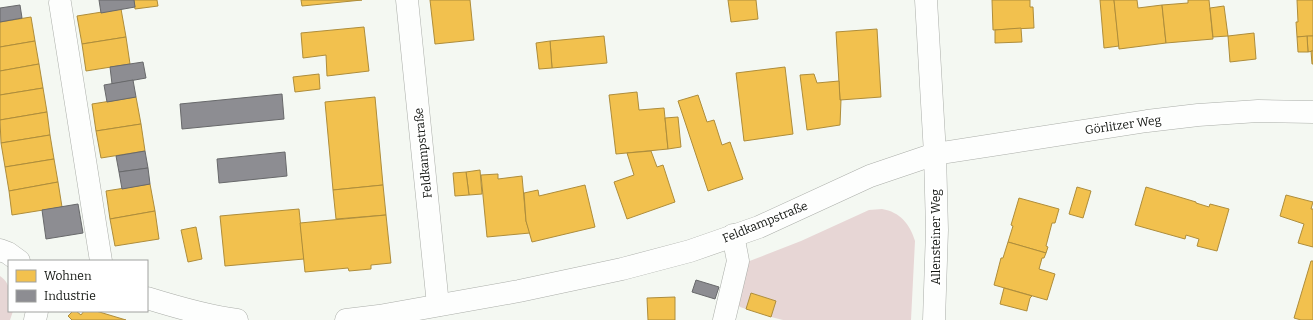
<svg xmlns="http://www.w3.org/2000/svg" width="1313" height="320" font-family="Bitter,serif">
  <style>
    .green { fill: #e7d6d5 }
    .homes { fill: #f2c14e; stroke: #ae8d3b }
    .industry { fill: #8d8d92; stroke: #68696b }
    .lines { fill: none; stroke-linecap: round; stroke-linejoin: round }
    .minor-casing { stroke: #abaea9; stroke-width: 23 }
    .minor { stroke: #fdfefd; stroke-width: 22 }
    .labels { text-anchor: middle; stroke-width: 4; stroke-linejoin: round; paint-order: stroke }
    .street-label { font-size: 12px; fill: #111410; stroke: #fff }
  </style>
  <rect width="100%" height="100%" fill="#f4f8f2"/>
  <g class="green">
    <path d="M882 209C900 212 910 224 915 241L911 320H783L771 317 776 301 751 293 746 309 740 307 737 304 747 262 801 241 869 210Z"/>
    <path d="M0 276C13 285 9 297 9 311H13L10 320H0Z"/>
  </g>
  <g class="homes">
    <path d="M134 0H157L158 6 135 9Z"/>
    <path d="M301 0H362L302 6Z"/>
    <path d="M430 0H470L474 40 435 44Z"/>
    <path d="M728 0H756L758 19 731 22Z"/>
    <path d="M992 0H1030V7H1033L1034 28 993 30Z"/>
    <path d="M1100 0H1114L1119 46 1104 48Z"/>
    <path d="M1114 0H1137L1138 8 1162 5 1166 43 1119 49Z"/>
    <path d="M1188 0H1209L1213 39 1166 43 1162 5 1188 3Z"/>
    <path d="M1297 0H1313V36L1297 37 1296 22H1298Z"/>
    <path d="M1224 6 1228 36 1213 37 1210 8Z"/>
    <path d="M121 9 126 37 82 44 77 16Z"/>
    <path d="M31 17 35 41 0 47V22Z"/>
    <path d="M364 27 369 71 327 76 326 55 303 58 301 33Z"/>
    <path d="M1021 28 1022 42 995 43V30Z"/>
    <path d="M877 29 881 97 840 100 836 32Z"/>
    <path d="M1254 33 1256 59 1230 62 1228 36Z"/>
    <path d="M604 36 607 63 552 68 550 41Z"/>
    <path d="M1307 36H1313V51L1308 52Z"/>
    <path d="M1307 36 1308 52H1298L1297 37Z"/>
    <path d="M126 37 130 64 86 71 82 44Z"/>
    <path d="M35 41 39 64 0 71V47Z"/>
    <path d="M550 41 552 68 539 69 536 43Z"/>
    <path d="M1311 51H1313V64H1312Z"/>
    <path d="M39 64 43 88 0 95V71Z"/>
    <path d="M785 67 793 134 744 141 736 73Z"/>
    <path d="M319 74 320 89 295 92 293 77Z"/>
    <path d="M814 74 817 83 839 81 840 100H841L840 125 807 130 800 75Z"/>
    <path d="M43 88 47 112 0 120V95Z"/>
    <path d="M637 92 639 110 664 108 668 149 616 154 609 95Z"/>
    <path d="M698 95 707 122 714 120 722 145 730 142 743 179 708 191 678 101Z"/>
    <path d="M136 97 141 124 96 131 92 104Z"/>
    <path d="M375 97 383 185 333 190 325 102Z"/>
    <path d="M47 112 50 135 1 143 0 120Z"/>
    <path d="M678 117 681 147 668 149 665 118Z"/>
    <path d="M141 124 145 151 101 158 96 131Z"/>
    <path d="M50 135 54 159 5 167 1 143Z"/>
    <path d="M651 151 657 167 663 165 675 202 627 219 614 182 634 175 627 153Z"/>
    <path d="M54 159 58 182 9 191 5 167Z"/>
    <path d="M480 170 482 194 469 195 466 172Z"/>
    <path d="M466 172 469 195 455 196 453 173Z"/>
    <path d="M498 174V179L522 176 526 221 530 233 487 237 481 175Z"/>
    <path d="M58 182 62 207 12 215 9 191Z"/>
    <path d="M150 184 155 211 110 219 106 191Z"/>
    <path d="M383 185 386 215 336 219 333 190Z"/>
    <path d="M585 185 595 227 532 242 526 221 524 193 538 190 539 196Z"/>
    <path d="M1077 187 1091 191 1083 218 1069 214Z"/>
    <path d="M1146 187 1196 202V203L1209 207 1210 204 1229 209 1217 251 1197 246 1199 239 1186 235 1185 239 1135 225Z"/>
    <path d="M1286 195 1313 202 1311 209H1313V247L1298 243 1304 224 1280 216Z"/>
    <path d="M1019 198 1059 209 1055 223H1052L1046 246 1048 247 1046 253 1008 242 1013 226 1011 225Z"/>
    <path d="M299 209 304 259 225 266 220 216Z"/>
    <path d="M155 211 159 239 115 246 110 219Z"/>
    <path d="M386 215 391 263 371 265V269L349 271 348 268 305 272 300 223Z"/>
    <path d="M196 227 202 259 188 262 181 230Z"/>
    <path d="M1008 242 1046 253 1044 258H1042L1039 269 1055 274 1047 300 994 285 1001 258H1003Z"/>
    <path d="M1311 261H1313V320H1301L1294 318Z"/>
    <path d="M1004 288 1032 296 1030 298 1027 310V311L1000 304Z"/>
    <path d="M751 293 776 301 771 317 746 309Z"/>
    <path d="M675 297V320H648L647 298Z"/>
    <path d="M73 311H76L81 315 84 311H96L126 320H72L68 316Z"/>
  </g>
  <g class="industry">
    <path d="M99 0H134L135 7 101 13Z"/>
    <path d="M20 5 22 18 0 22V8Z"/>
    <path d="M143 62 146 78 112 84 110 67Z"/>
    <path d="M133 80 136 97 107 102 104 85Z"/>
    <path d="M282 94 284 119 182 129 180 104Z"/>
    <path d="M145 151 148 168 119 172 116 156Z"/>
    <path d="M285 152 287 176 219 183 217 159Z"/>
    <path d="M148 168 150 184 122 189 119 172Z"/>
    <path d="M78 204 83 233 46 239 42 210Z"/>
    <path d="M696 280 719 287 715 299 692 292Z"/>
  </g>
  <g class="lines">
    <defs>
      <g id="minor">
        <path d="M407 0 438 305"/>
        <path d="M926 0 935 154 937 230 934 320"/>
        <path d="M60 3 101 261"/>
        <path d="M0 250 8 253 19 261"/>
        <path d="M147 298C176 307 206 316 237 320"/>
        <path d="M35 320 37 311"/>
        <path d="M346 320 379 316 519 291 622 269 690 251 759 227 870 176 935 154 1147 121 1198 115 1258 111 1313 112"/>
        <path d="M724 320 738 261 733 235"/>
      </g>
    </defs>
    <use href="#minor" class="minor-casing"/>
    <use href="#minor" class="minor"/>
  </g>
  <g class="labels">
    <g class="street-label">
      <text transform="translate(1123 125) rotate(-8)" y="4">Görlitzer Weg</text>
      <text transform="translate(423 153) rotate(-96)" y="4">Feldkampstraße</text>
      <text transform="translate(765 222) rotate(-22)" y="4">Feldkampstraße</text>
      <text transform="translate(936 237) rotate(-90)" y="4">Allensteiner Weg</text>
    </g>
  </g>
  <rect x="8" y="260" width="140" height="52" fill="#ffffff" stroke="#a0a19f"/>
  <rect x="16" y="270" width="20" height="12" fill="#f2c14e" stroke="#a0a19f"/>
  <text x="44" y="280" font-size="12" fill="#111410">Wohnen</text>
  <rect x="16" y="290" width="20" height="12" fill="#8d8d92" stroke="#a0a19f"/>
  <text x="44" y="300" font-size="12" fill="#111410">Industrie</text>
</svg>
